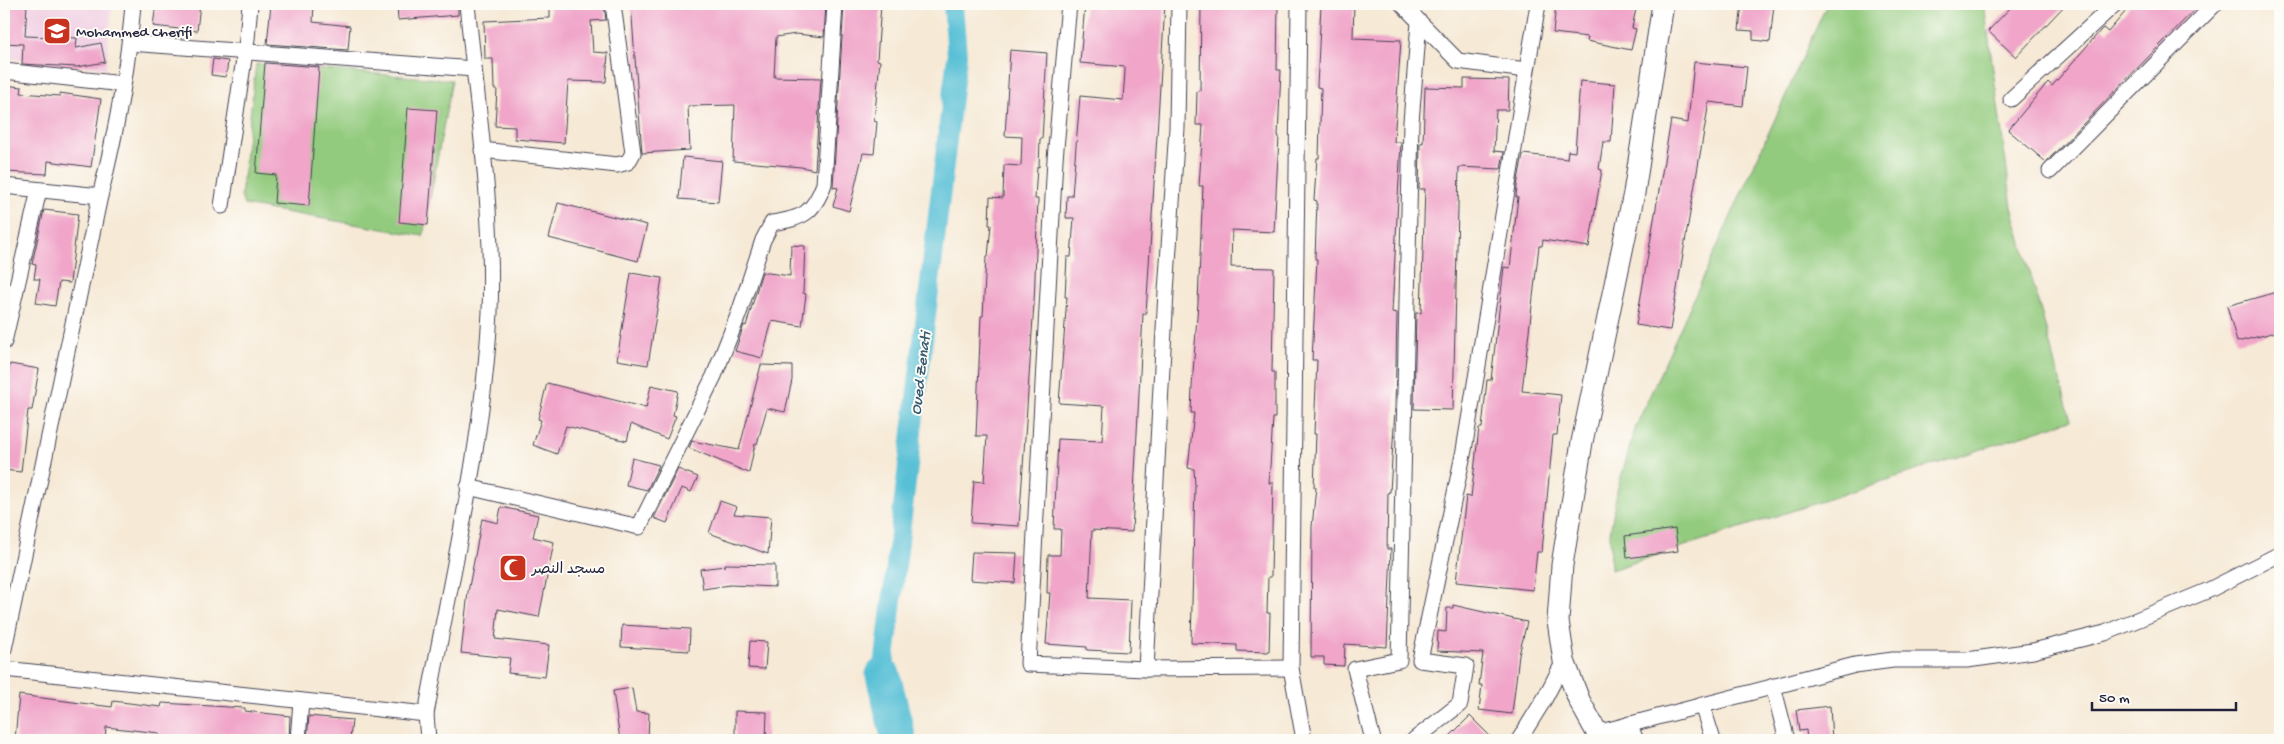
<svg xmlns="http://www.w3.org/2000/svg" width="2284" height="744" font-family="'Gochi Hand','Playpen Sans Arabic',sans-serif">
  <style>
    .built { fill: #f1d0e3 }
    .green { fill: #93cb7e; stroke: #5a765c }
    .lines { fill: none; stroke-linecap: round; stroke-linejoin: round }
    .canal { stroke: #58c0d6; stroke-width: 20 }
    .river { stroke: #58c0d6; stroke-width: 35 }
    .building { fill: #f0a5c9 }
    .minor-casing { stroke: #424052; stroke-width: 17 }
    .secondary-casing { stroke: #424052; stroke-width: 23 }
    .minor { stroke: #fff; stroke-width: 15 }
    .secondary { stroke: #fff; stroke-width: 21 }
    .labels { text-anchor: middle; stroke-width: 4; stroke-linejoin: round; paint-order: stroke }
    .poi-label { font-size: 15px; fill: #22223b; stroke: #fdfcf7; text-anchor: start }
    .water-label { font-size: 16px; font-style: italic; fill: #355971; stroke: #fdfcf7 }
  </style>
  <rect width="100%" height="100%" fill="#fdfcf7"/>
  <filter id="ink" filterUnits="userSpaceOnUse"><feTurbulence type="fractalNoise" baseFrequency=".02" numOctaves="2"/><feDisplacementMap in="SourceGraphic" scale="10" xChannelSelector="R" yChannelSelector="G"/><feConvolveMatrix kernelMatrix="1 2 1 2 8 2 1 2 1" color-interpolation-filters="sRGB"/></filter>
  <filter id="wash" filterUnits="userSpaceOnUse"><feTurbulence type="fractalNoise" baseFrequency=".0096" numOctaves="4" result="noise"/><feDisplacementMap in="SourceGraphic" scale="20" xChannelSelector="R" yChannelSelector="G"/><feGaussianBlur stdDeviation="1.12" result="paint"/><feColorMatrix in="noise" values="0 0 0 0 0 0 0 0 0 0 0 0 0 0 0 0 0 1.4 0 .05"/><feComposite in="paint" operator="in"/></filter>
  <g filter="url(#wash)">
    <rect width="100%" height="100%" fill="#f6e9d5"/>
    <path class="built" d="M4 4H112L106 68 4 58Z"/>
    <g class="green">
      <path d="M1827 4H1984L2012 207 2071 420 1611 570 1610 533 1617 491 1636 426Z"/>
      <path d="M256 64 452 80 423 236 244 205 241 196Z"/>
    </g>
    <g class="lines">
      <path class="canal" d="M883 675 957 56 953 4"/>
      <path class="river" d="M883 675 899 740"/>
    </g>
    <g id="blocks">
      <g class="building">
        <path d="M4 4H27L25 36 77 38 76 48 101 43 105 62 77 67 22 64 23 44 4 43Z"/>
        <path d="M156 4H200L197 31 153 26Z"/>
        <path d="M271 4H314L313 22 350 26 348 50 267 44Z"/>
        <path d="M397 4H458V15L398 20Z"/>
        <path d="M550 4H604L606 20 591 21 593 52 608 53 606 82 568 81 564 143 515 139V127L495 126 497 89H494L493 59H485L484 21 550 18Z"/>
        <path d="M631 4H753L781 7V4H826L824 37 796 34 776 37 774 77 821 78 815 170 801 167 733 161 735 105 688 106 690 150 642 153Z"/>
        <path d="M844 4H881L877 60 880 61 874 121 877 122 874 154 863 153 849 211 833 206 838 188 833 187Z"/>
        <path d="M1085 4H1165L1146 314H1143L1132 532 1092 530 1089 598 1131 600 1129 652 1087 650V647L1046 644 1050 593H1047L1048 555H1060L1061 529H1054L1058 439 1102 441 1104 406 1059 403 1067 297H1065L1067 257H1071L1074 218H1066L1067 196H1072L1080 96 1123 100 1125 71V67L1080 63Z"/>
        <path d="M1201 4H1278L1277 70H1281L1278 136H1279L1274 232 1232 230 1231 267 1274 268 1272 372H1275V418H1273L1269 483H1273L1271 577H1268L1267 613H1270L1269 652 1237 651V645L1191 643 1195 485 1194 469 1188 468 1194 413H1191L1192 387 1198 302 1203 186H1199L1203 125H1196L1197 91H1200Z"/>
        <path d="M1321 4H1354L1353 38 1401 40 1394 142H1401L1392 312 1397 313 1395 409 1390 492H1388L1387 549H1391L1387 647 1345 644 1344 666 1324 665V657H1311L1312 527 1316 487H1314L1316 434H1314L1317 360H1312L1317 259H1315L1317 201 1314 200 1317 158H1319L1321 88 1317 87Z"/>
        <path d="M1556 4H1637L1632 28 1636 29 1631 50 1587 41 1588 37 1553 33Z"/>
        <path d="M1742 4H1774L1770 42 1753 40V31L1739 30Z"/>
        <path d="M2014 4H2066L2016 57 1988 31Z"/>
        <path d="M2132 4H2200L2046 162 2008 130 2048 82 2052 86 2100 31 2103 28 2108 32Z"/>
        <path d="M1010 50 1047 53 1042 139H1040L1039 167 1037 166 1035 199H1038L1034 303 1019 526 971 523 974 481 984 482 987 436H976L981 316H983L986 257H988L991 225H989L990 197 1003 198 1004 165 1021 166 1022 137 1005 136Z"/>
        <path d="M213 59 228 61 226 77 211 75Z"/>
        <path d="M1694 62 1747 67 1743 106 1709 102 1670 330 1636 325 1671 120 1688 123Z"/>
        <path d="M265 63 319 67 309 206 274 203 276 175 256 173Z"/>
        <path d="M1464 79 1509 80 1508 110H1496L1494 151 1504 152 1501 169 1459 167 1453 410 1414 409 1416 313H1421L1425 189H1419L1420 143H1423L1425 87 1464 88Z"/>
        <path d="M1580 81 1615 84 1611 142H1603L1599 169 1602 170 1589 247 1543 240 1542 246H1539L1522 391 1561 395 1557 435H1553L1542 552H1537L1533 590 1456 582 1466 496 1471 497 1479 428H1482L1487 380H1491L1504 267 1510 268 1518 197H1516L1517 186 1523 154 1567 159 1568 151 1575 152Z"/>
        <path d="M4 85 22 87 21 93 60 96V93L101 99 91 167 48 161 47 174 4 172Z"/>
        <path d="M408 108 437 110 428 225 399 222Z"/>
        <path d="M683 157 722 161 718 202 679 199Z"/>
        <path d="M558 203 647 225 638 261 549 238Z"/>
        <path d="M44 210 78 214 70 283 59 282 55 306 36 303 40 279H34L36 265 32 264Z"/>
        <path d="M791 245 805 246 803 293 806 294 802 326 772 321 762 358 735 351 744 325 746 326 762 272 790 276Z"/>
        <path d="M631 273 662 278 648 365 617 360Z"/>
        <path d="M2280 291V331L2237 342 2227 306Z"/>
        <path d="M10 364 39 369 32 410H28L21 472 4 470V398Z"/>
        <path d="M761 365 792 366V380L785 412 767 408 757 444H755L749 473 689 448 692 441 739 450Z"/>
        <path d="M547 383 646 408 651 385 678 391 673 415 676 416 667 439 631 424 627 441 566 426 557 454 533 445 541 420 538 419Z"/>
        <path d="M632 458 659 465 647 490 626 485Z"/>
        <path d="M678 469 698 477 691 492 682 488 667 523 654 518Z"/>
        <path d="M720 501 737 507 734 514 771 517 768 554 709 533Z"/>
        <path d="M501 507 538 515 533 537 554 542 539 617 498 609 495 639 549 645 545 677 508 673 510 658 461 653 468 592 482 519 498 523Z"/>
        <path d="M1675 529 1678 551 1627 558 1625 536Z"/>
        <path d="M972 552 1017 553 1015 583 970 580Z"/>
        <path d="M725 564 775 565V587L730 585 703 589 700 569 725 566Z"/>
        <path d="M1453 605 1527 622 1519 655 1512 714 1479 710 1482 685H1479L1483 653 1437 651 1438 631 1446 632 1447 608H1453Z"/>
        <path d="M622 625 690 629 689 651 621 647Z"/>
        <path d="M750 641 767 642 765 669 748 668Z"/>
        <path d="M632 688 636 712 649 713 648 740H620L613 691Z"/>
        <path d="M19 695 112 707 113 701 161 707 162 703 245 708V711L290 716 289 740 243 736 242 740H159V733L106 727 105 740H15Z"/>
        <path d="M1830 706 1832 740H1807L1806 730 1799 731 1796 710Z"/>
        <path d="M735 711 767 712 766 740H735Z"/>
        <path d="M309 716 352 720 350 740H307Z"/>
        <path d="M1470 716 1494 740H1446Z"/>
      </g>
    </g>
  </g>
  <g filter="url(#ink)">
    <use href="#blocks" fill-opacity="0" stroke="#424052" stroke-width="1"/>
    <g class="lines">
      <defs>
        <g id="minor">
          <path d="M1069 4 1055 159 1028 664 1146 669 1291 668"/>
          <path d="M1299 4 1291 668 1304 740"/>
          <path d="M1402 4 1458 61 1526 70"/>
          <path d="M130 43 474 69"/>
          <path d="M4 71 123 84"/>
          <path d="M2011 99 2115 4"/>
          <path d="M482 150 617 165 628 162 633 153 613 4"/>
          <path d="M2050 171 2215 4"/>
          <path d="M4 186 100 196"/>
          <path d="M222 206 247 39 250 4"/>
          <path d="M4 342 39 190"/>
          <path d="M468 487 639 527 714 376 739 313 763 240 772 223C803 218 813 214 824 184L835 4"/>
          <path d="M4 649 100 196C116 133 128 69 133 4"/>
          <path d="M4 669 426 714"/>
          <path d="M1146 669 1166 292 1177 128 1179 4"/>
          <path d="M1773 686 1787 740"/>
          <path d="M1702 705 1713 740"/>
          <path d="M1629 724 1636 740"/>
          <path d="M1597 733 1855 665 1893 660H1967L2033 651 2105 633 2209 590 2280 554"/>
          <path d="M298 740 301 701"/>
          <path d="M428 740 426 714C450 581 483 447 490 312 494 210 477 105 467 4"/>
          <path d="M1373 740 1355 669 1399 660 1411 122 1419 22"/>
          <path d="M1414 740 1460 704 1466 666 1420 660 1464 450 1538 4"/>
          <path d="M1519 740 1545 698 1564 661"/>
        </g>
        <path id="secondary" d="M1601 740 1579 700 1564 661 1558 621 1562 565 1582 442 1634 193 1663 4"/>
      </defs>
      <use href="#minor" class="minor-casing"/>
      <use href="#secondary" class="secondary-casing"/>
      <use href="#minor" class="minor"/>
      <use href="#secondary" class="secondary"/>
    </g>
  </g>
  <defs>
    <symbol id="school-square" viewBox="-11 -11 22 22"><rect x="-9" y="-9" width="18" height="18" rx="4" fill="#c8321e" stroke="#fdfcf7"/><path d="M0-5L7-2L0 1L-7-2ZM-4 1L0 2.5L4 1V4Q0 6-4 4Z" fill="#fff"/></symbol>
    <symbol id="mosque-square" viewBox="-11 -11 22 22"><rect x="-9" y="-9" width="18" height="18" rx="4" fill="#c8321e" stroke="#fdfcf7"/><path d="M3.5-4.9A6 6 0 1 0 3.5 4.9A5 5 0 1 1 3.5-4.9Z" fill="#fff"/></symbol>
  </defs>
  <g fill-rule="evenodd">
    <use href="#school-square" x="41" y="15" width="32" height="32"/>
    <use href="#mosque-square" x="497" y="552" width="32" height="32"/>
  </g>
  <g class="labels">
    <g class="poi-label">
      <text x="76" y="36">Mohammed Cherifi</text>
      <text x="532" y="573">مسجد النصر</text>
    </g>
    <g class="water-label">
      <text transform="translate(919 373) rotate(-83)" y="6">Oued Zenati</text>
    </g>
  </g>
  <rect width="2284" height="744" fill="none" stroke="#fdfcf7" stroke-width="20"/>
  <path d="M2092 702v8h144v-8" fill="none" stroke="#22223b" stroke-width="2.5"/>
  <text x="2099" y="702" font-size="15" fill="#22223b" stroke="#fdfcf7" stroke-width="4" paint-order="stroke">50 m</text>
</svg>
